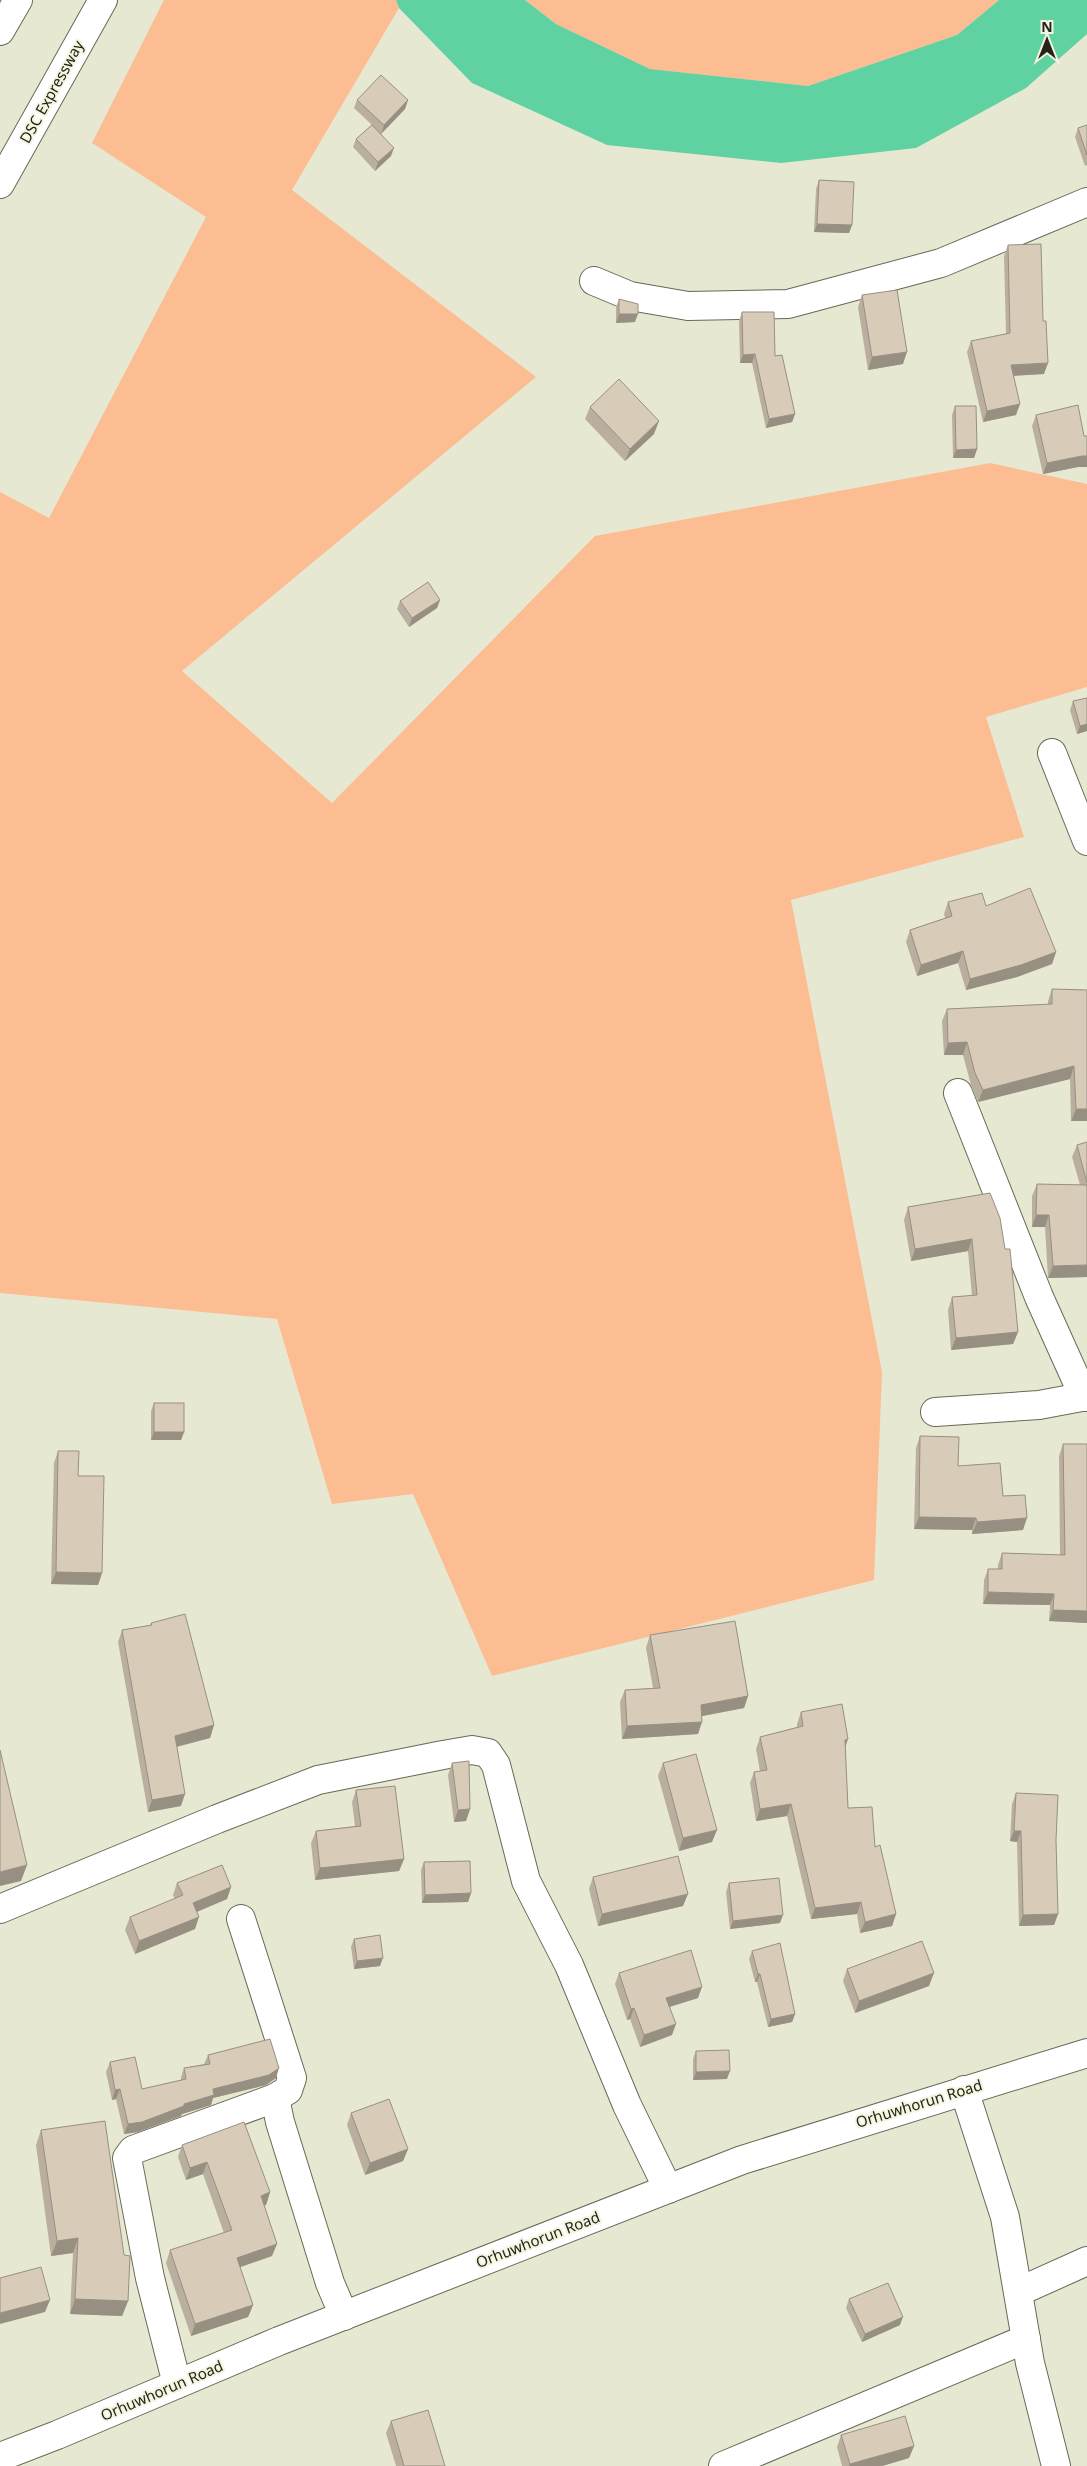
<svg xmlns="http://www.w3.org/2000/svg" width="1087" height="2466" font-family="'Noto Sans',sans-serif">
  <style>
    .green { fill: #fdbd93 }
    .water { fill: #60d2a2 }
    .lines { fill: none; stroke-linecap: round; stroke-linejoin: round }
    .minor-casing { stroke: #696956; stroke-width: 30 }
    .major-casing { stroke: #696956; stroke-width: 30 }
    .minor { stroke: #fff; stroke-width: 28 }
    .major { stroke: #fff; stroke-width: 28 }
    .wall { fill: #baaf9f }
    .shaded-wall { fill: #978f82 }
    .building { fill: #d8ccb9; stroke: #978f82 }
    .labels { text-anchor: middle; stroke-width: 4; stroke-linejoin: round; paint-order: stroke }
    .street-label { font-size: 15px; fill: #24241c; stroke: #f5f5df }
  </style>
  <rect width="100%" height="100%" fill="#e7e8d2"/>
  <g class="green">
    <path d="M164 0H396L399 8 292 190 536 377 182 671 332 803 595 536 990 463 1087 484V687L986 717 1024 837 791 900 882 1372 874 1580 492 1676 413 1494 332 1504 277 1319 0 1293V492L49 518 206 217 92 143Z"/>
    <path d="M525 0H999L957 35 808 86 650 69 556 24Z"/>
  </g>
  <path class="water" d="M396 0H525L556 24 650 69 808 86 957 35 999 0H1087V34L1026 88 916 148 781 163 607 145 472 83 399 8Z"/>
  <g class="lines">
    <defs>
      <g id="minor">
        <path d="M594 281 630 296 688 306 788 304 941 263 1087 202"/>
        <path d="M1052 753 1087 841"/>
        <path d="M958 1093 1039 1297 1084 1397"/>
        <path d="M935 1412 1039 1405 1087 1396"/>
        <path d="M0 1909 217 1819 318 1780 443 1755 472 1750 488 1753 496 1765 526 1881 569 1965 627 2105 668 2189"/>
        <path d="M964 2090 1005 2217 1030 2363 1056 2466"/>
        <path d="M275 2098 280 2122 330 2283 344 2316"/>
        <path d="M1018 2292 1087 2261"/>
        <path d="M177 2384 150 2278 127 2158 133 2150 275 2098 288 2090 292 2078 241 1919"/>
        <path d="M0 2457 57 2435 279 2341 742 2160 1087 2053"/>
        <path d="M723 2466 1026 2339"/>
      </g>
      <g id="major">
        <path d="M0 31 18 0"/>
        <path d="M0 184 103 0"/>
      </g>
    </defs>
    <use href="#minor" class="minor-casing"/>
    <use href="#major" class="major-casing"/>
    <use href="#minor" class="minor"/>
    <use href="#major" class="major"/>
  </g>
  <g class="wall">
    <path d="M357 100H408L405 109 381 134 391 156 375 171 353 147 356 139 372 125 354 108Z"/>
    <path d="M1087 125V165L1085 166 1075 137 1078 128Z"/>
    <path d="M819 180 852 225 849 233 814 232 816 189Z"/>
    <path d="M1008 245 1044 374 1014 376 1016 415 983 422 967 352 971 341 1006 334 1004 256Z"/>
    <path d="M862 295 903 364 868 370 858 307Z"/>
    <path d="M619 299 635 322 616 323V307Z"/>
    <path d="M742 312 795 414 792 422 766 428 752 363H740L739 321Z"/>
    <path d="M955 406 977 449 974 458H953L952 415Z"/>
    <path d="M590 407 654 434 625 461 585 419Z"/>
    <path d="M1036 415 1084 436H1087V467H1078L1043 474 1032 426Z"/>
    <path d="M440 600 437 608 409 627 397 609 400 601Z"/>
    <path d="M1087 698V731L1077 734 1070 710 1073 701Z"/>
    <path d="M948 902 986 906 1056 952 1052 964 1017 977 966 990 958 963 917 976 906 942 910 930 945 918 944 914Z"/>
    <path d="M1052 989 1087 990V1121H1071L1070 1079 978 1102 971 1085 963 1055H944L942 1021 947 1009 1048 1004V1001Z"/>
    <path d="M1087 1142V1277L1048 1278 1045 1227H1032V1196L1037 1184 1080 1185 1072 1157 1077 1145Z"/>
    <path d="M990 1193 1018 1332 1013 1344 951 1350 948 1310 952 1297 972 1296 968 1251 911 1261 904 1220 908 1207Z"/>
    <path d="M154 1403 184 1432 181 1440H151V1411Z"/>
    <path d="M920 1436 958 1466 1003 1496 1023 1530 972 1534V1530L914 1529 916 1448Z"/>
    <path d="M1063 1444H1087V1623L1049 1621 1050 1605 983 1604 984 1580 988 1569H998V1565L1002 1553 1060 1555 1059 1456Z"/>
    <path d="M58 1451 78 1476 102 1573 98 1585 51 1584 54 1463Z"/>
    <path d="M151 1623 214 1725 210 1738 177 1747 181 1806 148 1812 118 1642 122 1630 150 1625Z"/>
    <path d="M650 1635 748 1696 744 1708 702 1716 698 1734 622 1739 620 1702 625 1690 653 1688 646 1648Z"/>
    <path d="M801 1712 845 1749 848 1808 875 1847 896 1914 892 1926 860 1933 857 1914 811 1919 787 1816 756 1821 750 1783 754 1772 760 1771 756 1749 760 1737 797 1727V1724Z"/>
    <path d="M452 1763 470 1809 466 1821 454 1822 448 1775Z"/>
    <path d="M663 1763 712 1842 679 1851 658 1776Z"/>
    <path d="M356 1790 404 1859 399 1871 315 1880 311 1843 316 1831 355 1826 352 1802Z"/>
    <path d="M1016 1793 1058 1914 1054 1925 1019 1926 1017 1842 1010 1841 1012 1804Z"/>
    <path d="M424 1862 471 1893 468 1902 422 1903 421 1870Z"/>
    <path d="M593 1877 683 1906 598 1926 589 1889Z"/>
    <path d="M177 1883 231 1887 227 1899 197 1912 195 1929 135 1954 125 1930 130 1917 175 1899 173 1895Z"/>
    <path d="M729 1883 780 1923 730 1929 726 1892Z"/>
    <path d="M354 1939 380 1966 354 1969 351 1947Z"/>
    <path d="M752 1951 795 2014 792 2022 768 2027 757 1982H755L749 1959Z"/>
    <path d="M847 1969 929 1986 855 2013 843 1981Z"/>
    <path d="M619 1973 698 1998 670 2007 672 2035 640 2047 630 2019 627 2020 615 1984Z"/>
    <path d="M696 2051 727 2079 693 2080V2059Z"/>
    <path d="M208 2055 276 2078 266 2085 213 2098 211 2105 182 2114 181 2116 138 2132 124 2134 116 2099 112 2100 106 2072 110 2062 142 2089 181 2080V2077L184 2068 204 2064Z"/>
    <path d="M351 2113 408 2149 403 2161 365 2175 347 2125Z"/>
    <path d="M41 2130 128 2301 122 2316 70 2314 73 2253 51 2256 36 2145Z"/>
    <path d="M182 2145 270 2192 266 2205H264L272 2256 240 2267 253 2305 248 2317 191 2336 166 2263 170 2250 224 2233 203 2174 186 2180 178 2157Z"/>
    <path d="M849 2299 900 2325 862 2342 846 2308Z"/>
    <path d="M391 2421 445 2466H396L386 2433Z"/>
    <path d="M841 2435 914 2446 909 2458 882 2466H842L837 2447Z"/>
  </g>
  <g class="shaded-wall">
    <path d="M408 100 405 109 381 134 384 125Z"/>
    <path d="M394 148 391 156 375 171 378 162Z"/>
    <path d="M817 224 852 225 849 233 814 232Z"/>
    <path d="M619 314H638L635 322 616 323Z"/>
    <path d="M907 352 903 364 868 370 872 357Z"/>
    <path d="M755 354 752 363H740L743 355Z"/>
    <path d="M1048 363 1044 374 1007 376 1011 365Z"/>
    <path d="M1020 404 1016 415 983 422 987 411Z"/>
    <path d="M795 414 792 422 766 428 769 419Z"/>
    <path d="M659 421 654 434 625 461 630 449Z"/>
    <path d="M977 449 974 458H953L956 450Z"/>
    <path d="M1082 456H1087V467H1078L1043 474 1047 463Z"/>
    <path d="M440 600 437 608 409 627 412 618Z"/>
    <path d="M1087 724V731L1077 734 1080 726Z"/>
    <path d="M963 951 958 963 917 976 921 965Z"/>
    <path d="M1056 952 1052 964 1017 977 966 990 970 979Z"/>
    <path d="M967 1042 963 1055H944L948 1043Z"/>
    <path d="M1074 1066 1070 1079 978 1102 983 1090Z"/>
    <path d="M1076 1109H1087V1121H1071Z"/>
    <path d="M1036 1215H1049L1045 1227H1032Z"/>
    <path d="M972 1239 968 1251 911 1261 915 1249Z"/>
    <path d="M1087 1265V1277L1048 1278 1053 1266Z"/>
    <path d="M1018 1332 1013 1344 951 1350 956 1338Z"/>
    <path d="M154 1432H184L181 1440H151Z"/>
    <path d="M919 1517 976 1518 972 1530 914 1529Z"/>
    <path d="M1027 1518 1023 1530 972 1534 977 1522Z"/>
    <path d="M56 1572 102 1573 98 1585 51 1584Z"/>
    <path d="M988 1592 1054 1594 1050 1605 983 1604Z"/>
    <path d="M1053 1610 1087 1611V1623L1049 1621Z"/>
    <path d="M748 1696 744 1708 697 1717 701 1705Z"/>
    <path d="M702 1722 698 1734 622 1739 627 1726Z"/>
    <path d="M214 1725 210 1738 171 1748 175 1736Z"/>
    <path d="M848 1739 844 1751 845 1740Z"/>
    <path d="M185 1794 181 1806 148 1812 152 1800Z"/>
    <path d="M791 1804 787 1816 756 1821 760 1809Z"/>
    <path d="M470 1809 466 1821 454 1822 458 1810Z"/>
    <path d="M717 1830 712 1842 679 1851 683 1838Z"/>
    <path d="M1014 1831H1021L1017 1842 1010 1841Z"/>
    <path d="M404 1859 399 1871 315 1880 320 1868Z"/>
    <path d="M27 1865 21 1881 0 1886V1872Z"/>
    <path d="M231 1887 227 1899 189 1915 193 1903Z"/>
    <path d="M471 1893 468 1902 422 1903 425 1895Z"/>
    <path d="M688 1894 683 1906 598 1926 602 1914Z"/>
    <path d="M861 1902 857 1914 811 1919 815 1908Z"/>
    <path d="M896 1914 892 1926 860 1933 865 1922Z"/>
    <path d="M1058 1914 1054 1925 1019 1926 1023 1915Z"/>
    <path d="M783 1915 780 1923 730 1929 733 1921Z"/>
    <path d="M199 1917 195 1929 135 1954 139 1941Z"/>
    <path d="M383 1958 380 1966 354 1969 357 1961Z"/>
    <path d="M934 1973 929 1986 855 2013 859 2001Z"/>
    <path d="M758 1974H760L757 1982H755Z"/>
    <path d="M702 1987 698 1998 662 2009 666 1998Z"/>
    <path d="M634 2008 630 2019 627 2020 631 2009Z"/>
    <path d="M795 2014 792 2022 768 2027 771 2019Z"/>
    <path d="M676 2024 672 2035 640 2047 644 2035Z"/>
    <path d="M279 2068 276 2078 266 2085 213 2098 211 2105 182 2114 181 2116 138 2132 124 2134 128 2124 184 2104 213 2089Z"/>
    <path d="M730 2071 727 2079 693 2080 696 2072Z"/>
    <path d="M120 2089 116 2099 112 2100 115 2090Z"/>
    <path d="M408 2149 403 2161 365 2175 370 2163Z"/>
    <path d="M207 2162 203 2174 186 2180 190 2168Z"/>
    <path d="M270 2192 266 2205 256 2208 261 2196Z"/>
    <path d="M78 2238 73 2253 51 2256 57 2241Z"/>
    <path d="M277 2244 272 2256 232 2270 237 2258Z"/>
    <path d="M75 2299 128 2301 122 2316 70 2314Z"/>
    <path d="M50 2300 45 2312 0 2324V2313Z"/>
    <path d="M253 2305 248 2317 191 2336 195 2324Z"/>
    <path d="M903 2317 900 2325 862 2342 865 2334Z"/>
    <path d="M914 2446 909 2458 882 2466H849L850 2464Z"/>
  </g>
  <g class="building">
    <path d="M381 75 408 100 384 125 357 100Z"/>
    <path d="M372 125 394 148 378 162 356 139Z"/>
    <path d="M1087 125V155L1078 128Z"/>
    <path d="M819 180 854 182 852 225 817 224Z"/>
    <path d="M1041 244 1043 321H1046L1048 363 1011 365 1020 404 987 411 971 341 1010 333 1008 245Z"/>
    <path d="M897 290 907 352 872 357 862 295Z"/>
    <path d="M619 299 638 304V314H619Z"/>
    <path d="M742 312H774L775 356 782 355 795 414 769 419 755 354 743 355Z"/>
    <path d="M619 379 659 421 630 449 590 407Z"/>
    <path d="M1078 405 1084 436H1087V456H1082L1047 463 1036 415Z"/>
    <path d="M955 406H976L977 449 956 450Z"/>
    <path d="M428 582 440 600 412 618 400 601Z"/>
    <path d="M1087 698V724L1080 726 1073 701Z"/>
    <path d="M1030 888 1056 952 1021 965 970 979 963 951 921 965 910 930 952 916 948 902 982 893 986 906Z"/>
    <path d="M1052 989 1087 990V1109H1076L1074 1066 983 1090 975 1073 967 1042 948 1043 947 1009 1052 1004Z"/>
    <path d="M1087 1142V1183L1077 1145Z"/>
    <path d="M1037 1184 1087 1185V1265L1053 1266 1049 1215H1036Z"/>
    <path d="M990 1193 1000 1218 1005 1249H1010L1018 1332 956 1338 952 1297 977 1295 972 1239 915 1249 908 1207Z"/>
    <rect x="154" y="1403" width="30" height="29"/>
    <path d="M920 1436 959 1437 958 1466 1000 1463 1003 1496 1025 1495 1027 1518 977 1522 976 1518 919 1517Z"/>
    <path d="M1063 1444H1087V1611L1053 1610 1054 1594 988 1592V1569H1002V1553L1065 1555Z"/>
    <path d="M58 1451H79L78 1476H104L102 1573 56 1572Z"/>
    <path d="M185 1614 214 1725 175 1736 185 1794 152 1800 122 1630 152 1625 151 1623Z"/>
    <path d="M735 1621 748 1696 701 1705 702 1722 627 1726 625 1690 660 1688 650 1635Z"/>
    <path d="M842 1704 848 1739 845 1740 848 1808 872 1807 875 1847 880 1845 896 1914 865 1922 861 1902 815 1908 791 1804 760 1809 754 1772 767 1770 760 1737 803 1726 801 1712Z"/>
    <path d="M0 1750 27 1865 0 1872Z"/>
    <path d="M696 1754 717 1830 683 1838 663 1763Z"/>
    <path d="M469 1761 470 1809 458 1810 452 1763Z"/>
    <path d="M395 1786 404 1859 320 1868 316 1831 361 1826 356 1790Z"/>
    <path d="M1016 1793 1058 1795 1056 1840 1058 1914 1023 1915 1021 1831H1014Z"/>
    <path d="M678 1856 688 1894 602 1914 593 1877Z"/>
    <path d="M470 1861 471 1893 425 1895 424 1862Z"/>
    <path d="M222 1865 231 1887 193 1903 199 1917 139 1941 130 1917 183 1895 177 1883Z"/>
    <path d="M779 1878 783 1915 733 1921 729 1883Z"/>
    <path d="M380 1935 383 1958 357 1961 354 1939Z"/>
    <path d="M922 1941 934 1973 859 2001 847 1969Z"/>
    <path d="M780 1943 795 2014 771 2019 760 1974H758L752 1951Z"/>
    <path d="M691 1950 702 1987 666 1998 676 2024 644 2035 634 2008 631 2009 619 1973Z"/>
    <path d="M270 2039 279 2068 269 2075 213 2089 214 2095 184 2104V2106L142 2122 128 2124 120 2089 115 2090 110 2062 135 2057 142 2089 186 2079 184 2068 210 2064 208 2055Z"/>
    <path d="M729 2050 730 2071 696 2072V2051Z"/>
    <path d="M389 2099 408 2149 370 2163 351 2113Z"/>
    <path d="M105 2121 124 2255 130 2256 128 2301 75 2299 78 2238 57 2241 41 2130Z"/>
    <path d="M244 2122 270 2192 261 2196 277 2244 237 2258 253 2305 195 2324 170 2250 232 2230 207 2162 190 2168 182 2145Z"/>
    <path d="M41 2267 50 2300 0 2313V2278Z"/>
    <path d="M888 2283 903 2317 865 2334 849 2299Z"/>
    <path d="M428 2410 445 2466H404L391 2421Z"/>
    <path d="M905 2416 914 2446 850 2464 841 2435Z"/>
  </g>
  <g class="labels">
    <g class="street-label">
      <text transform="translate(52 92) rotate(-61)" y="5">DSC Expressway</text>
      <text transform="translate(919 2104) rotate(-17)" y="5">Orhuwhorun Road</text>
      <text transform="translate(538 2240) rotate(-21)" y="5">Orhuwhorun Road</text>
      <text transform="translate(162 2391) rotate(-23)" y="5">Orhuwhorun Road</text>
    </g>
  </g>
  <g transform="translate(1047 40)" stroke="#f5f5df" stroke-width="4" paint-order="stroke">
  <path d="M0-4L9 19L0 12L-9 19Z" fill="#24241c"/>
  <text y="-8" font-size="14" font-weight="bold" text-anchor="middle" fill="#24241c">N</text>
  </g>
</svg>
